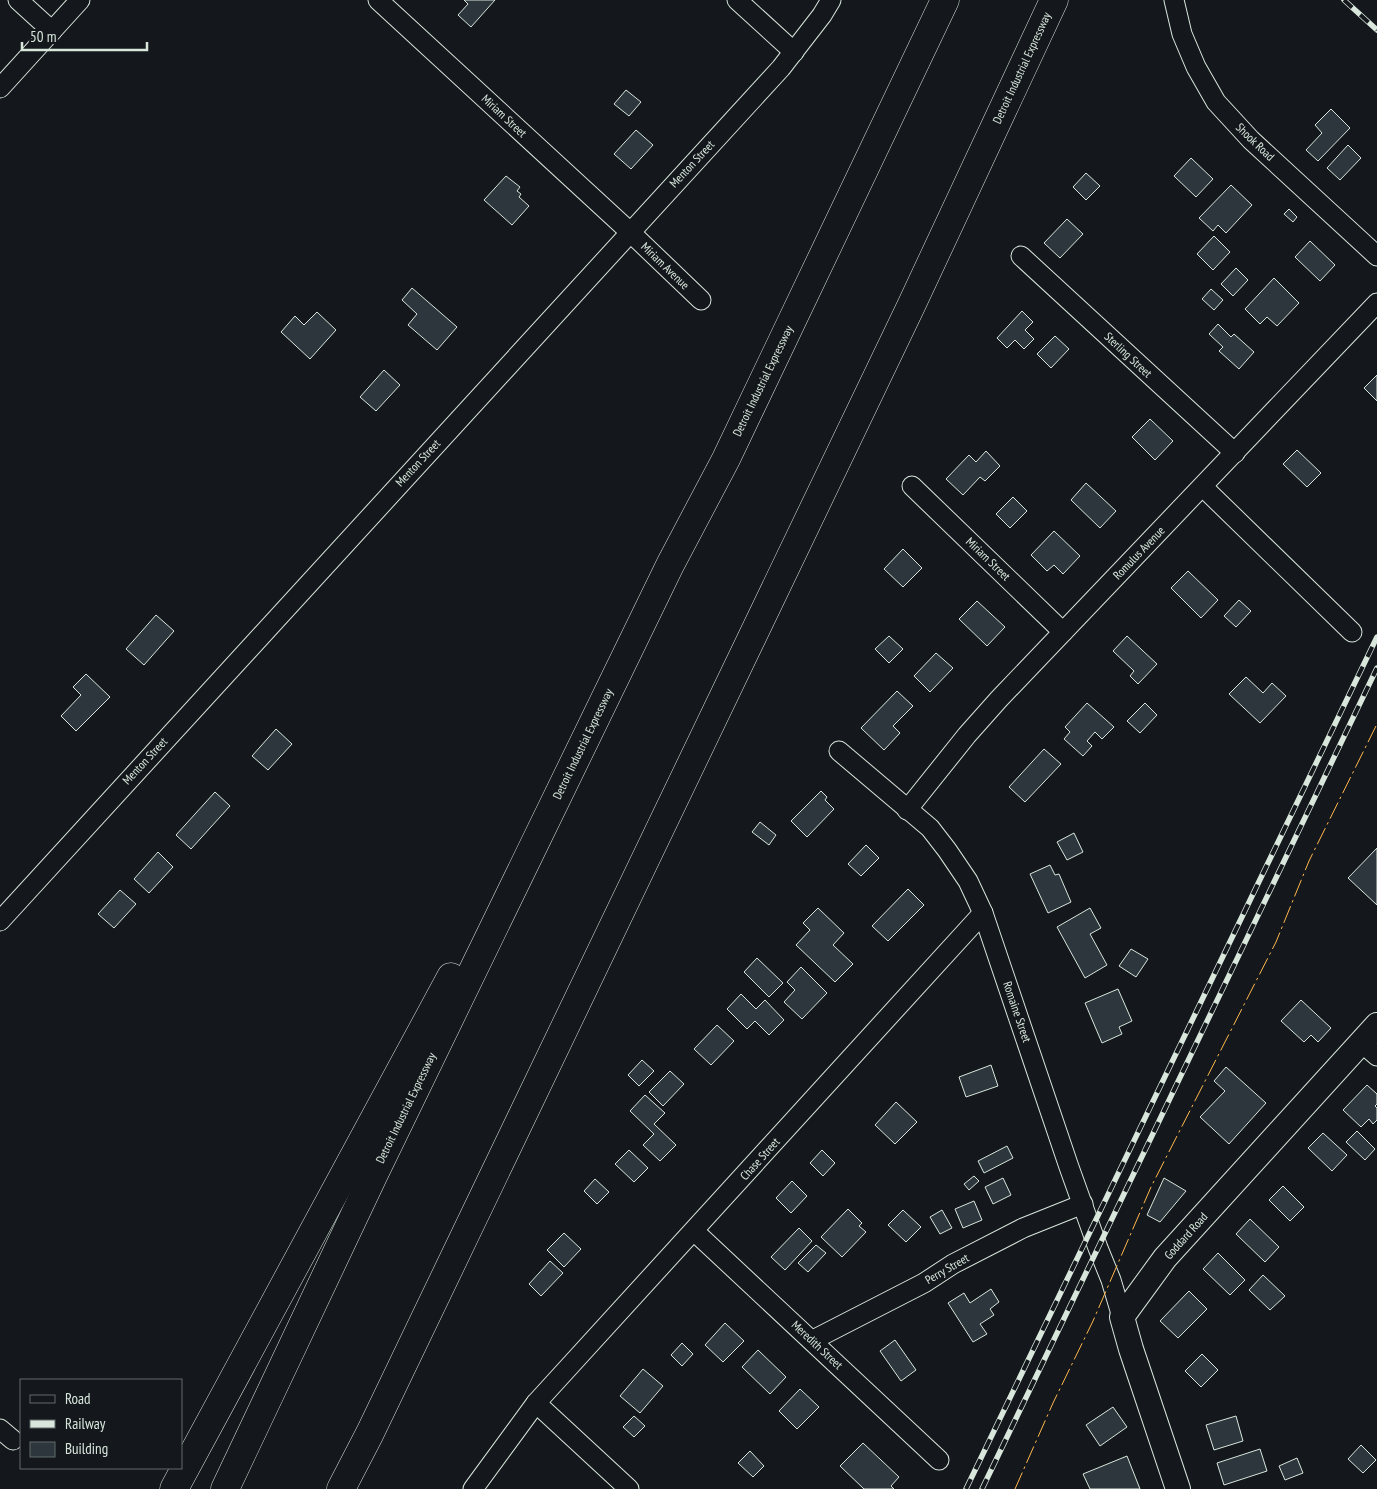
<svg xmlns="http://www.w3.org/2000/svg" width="1377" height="1489" font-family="'PT Sans Narrow',sans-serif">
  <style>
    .building { fill: #2c363c; stroke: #d8e6dc }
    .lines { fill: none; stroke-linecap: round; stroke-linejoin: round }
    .minor-casing { stroke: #d8e6dc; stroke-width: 21 }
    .major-casing { stroke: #d8e6dc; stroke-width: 26 }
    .highway-casing { stroke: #d8e6dc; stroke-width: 29 }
    .minor { stroke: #14181c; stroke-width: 19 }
    .major { stroke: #14181c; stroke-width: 24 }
    .highway { stroke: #14181c; stroke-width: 28 }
    .rail-casing { stroke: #d8e6dc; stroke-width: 5.5 }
    .rail { stroke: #14181c; stroke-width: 4; stroke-dasharray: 11; stroke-linecap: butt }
    .power { stroke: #ffb74d; stroke-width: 1; stroke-dasharray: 18 4 2.5 4; stroke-linecap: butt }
    .labels { text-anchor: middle; stroke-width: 4; stroke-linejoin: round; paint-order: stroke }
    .street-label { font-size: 12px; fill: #d8e6dc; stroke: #14181c }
  </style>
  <rect width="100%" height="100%" fill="#14181c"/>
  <g class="building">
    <path d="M464 0H495L471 27 458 15 468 4Z"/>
    <path d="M626 90 641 102 629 116 614 104Z"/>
    <path d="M1331 109 1350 128 1318 161 1306 150 1322 133 1315 125Z"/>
    <path d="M636 130 653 145 631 169 614 154Z"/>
    <path d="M1348 145 1361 158 1340 180 1327 168Z"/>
    <path d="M1191 158 1213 179 1196 197 1174 176Z"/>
    <path d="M1086 173 1100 186 1086 200 1073 187Z"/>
    <path d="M506 176 520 187 517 191 521 194 519 197 529 206 512 225 484 200Z"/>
    <path d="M1231 185 1252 205 1226 233 1218 225 1213 231 1199 218Z"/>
    <path d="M1289 209 1297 217 1293 222 1284 214Z"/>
    <path d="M1067 219 1083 234 1060 258 1044 243Z"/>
    <path d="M1214 236 1230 252 1213 270 1197 254Z"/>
    <path d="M1310 241 1335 265 1320 281 1295 257Z"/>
    <path d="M1236 268 1248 280 1233 296 1221 284Z"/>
    <path d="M1274 278 1299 303 1277 326 1267 317 1260 324 1245 309Z"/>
    <path d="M412 288 457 327 437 350 408 325 417 314 402 300Z"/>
    <path d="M1211 289 1223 300 1214 310 1202 299Z"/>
    <path d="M1022 311 1033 322 1025 330 1034 339 1024 349 1015 340 1007 348 997 338Z"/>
    <path d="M317 312 336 330 310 359 281 332 295 316 304 325Z"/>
    <path d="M1218 324 1231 337 1234 334 1254 352 1239 369 1219 351 1223 347 1209 334Z"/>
    <path d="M1055 336 1069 349 1051 368 1037 354Z"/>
    <path d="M384 370 400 385 376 411 360 397Z"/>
    <path d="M1377 375V401L1364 388Z"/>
    <path d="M1150 419 1173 441 1155 460 1132 437Z"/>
    <path d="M1297 450 1321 473 1307 487 1283 464Z"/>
    <path d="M986 451 1000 466 985 481 980 477 963 495 946 479 969 455 976 462Z"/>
    <path d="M1086 483 1116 511 1100 528 1071 500Z"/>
    <path d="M1013 497 1027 511 1010 528 996 514Z"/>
    <path d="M1054 531 1080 556 1063 574 1054 565 1047 571 1031 555Z"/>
    <path d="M903 549 922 568 903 587 884 569Z"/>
    <path d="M1188 571 1218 600 1201 618 1171 588Z"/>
    <path d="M1239 600 1251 611 1236 627 1224 616Z"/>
    <path d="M977 601 1005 627 987 646 959 619Z"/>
    <path d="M156 615 174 631 144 665 126 649Z"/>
    <path d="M889 636 903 649 889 663 875 649Z"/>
    <path d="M1127 636 1157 664 1138 684 1130 676 1134 671 1113 651Z"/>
    <path d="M936 653 953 668 930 692 914 676Z"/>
    <path d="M86 674 110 697 76 731 61 716 81 695 73 687Z"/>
    <path d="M1246 677 1263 693 1272 683 1286 696 1260 723 1229 694Z"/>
    <path d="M897 691 913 706 893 726 900 733 884 750 861 728Z"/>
    <path d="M1087 703 1114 727 1102 739 1095 732 1087 741 1092 746 1083 756 1064 739 1070 732 1065 727Z"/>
    <path d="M1145 703 1157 715 1140 733 1127 721Z"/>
    <path d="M276 729 292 744 268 770 252 756Z"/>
    <path d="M1044 749 1061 764 1025 802 1009 787Z"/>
    <path d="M821 791 827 797 825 800 834 809 807 837 791 821Z"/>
    <path d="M215 792 230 806 191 849 176 835Z"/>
    <path d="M760 822 776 835 769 845 752 832Z"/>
    <path d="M1074 833 1083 852 1067 860 1057 842Z"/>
    <path d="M866 845 879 858 861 876 848 864Z"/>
    <path d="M1377 848V905L1348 878Z"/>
    <path d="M158 852 173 867 149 893 134 879Z"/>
    <path d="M1050 865 1055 875 1059 874 1071 902 1048 913 1030 874Z"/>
    <path d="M908 889 924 905 888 941 872 926Z"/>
    <path d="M120 890 136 904 114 928 98 914Z"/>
    <path d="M818 908 844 933 833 945 853 964 835 982 796 945 810 930 803 923Z"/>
    <path d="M1090 908 1101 928 1090 934 1107 965 1085 978 1057 927Z"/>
    <path d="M1131 949 1148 959 1136 977 1119 966Z"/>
    <path d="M757 958 783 983 769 997 744 972Z"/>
    <path d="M801 967 827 993 802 1019 784 1002 795 990 787 982Z"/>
    <path d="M1118 989 1132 1021 1119 1027 1122 1034 1102 1043 1085 1003Z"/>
    <path d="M741 994 756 1009 765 1000 784 1020 769 1035 755 1021 747 1029 727 1009Z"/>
    <path d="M1301 1000 1331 1028 1318 1042 1311 1035 1304 1042 1281 1021Z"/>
    <path d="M717 1025 734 1041 711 1065 694 1049Z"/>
    <path d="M642 1060 654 1071 639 1086 628 1075Z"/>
    <path d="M991 1065 998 1086 966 1097 959 1077Z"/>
    <path d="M1226 1067 1266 1103 1229 1144 1200 1117 1225 1091 1214 1081Z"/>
    <path d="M670 1071 684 1084 663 1106 649 1092Z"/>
    <path d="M1367 1085 1377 1094V1104L1375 1106 1377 1108V1120L1373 1124 1369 1119 1361 1127 1343 1110Z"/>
    <path d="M645 1095 665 1113 654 1124 676 1145 660 1161 643 1145 654 1134 630 1111Z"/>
    <path d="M896 1102 917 1122 895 1144 875 1125Z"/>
    <path d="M1357 1131 1375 1149 1365 1160 1346 1142Z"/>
    <path d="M1323 1133 1347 1155 1332 1171 1308 1148Z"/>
    <path d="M1007 1146 1013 1158 984 1173 978 1161Z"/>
    <path d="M629 1150 648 1168 634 1182 615 1164Z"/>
    <path d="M822 1150 835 1163 823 1176 810 1163Z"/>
    <path d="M974 1176 979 1181 969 1190 964 1184Z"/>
    <path d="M1003 1178 1011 1195 993 1204 985 1187Z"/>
    <path d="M1164 1178 1186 1191 1160 1222 1147 1215Z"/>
    <path d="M595 1179 609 1192 597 1204 584 1191Z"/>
    <path d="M792 1181 807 1196 791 1213 776 1198Z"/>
    <path d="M1283 1186 1304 1207 1290 1221 1269 1200Z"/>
    <path d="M974 1201 982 1220 963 1228 955 1209Z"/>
    <path d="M848 1209 862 1223 859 1226 866 1232 842 1257 821 1237Z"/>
    <path d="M903 1210 921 1227 906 1242 888 1225Z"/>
    <path d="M942 1210 952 1228 940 1234 930 1217Z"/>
    <path d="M1250 1219 1279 1247 1265 1262 1236 1234Z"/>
    <path d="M799 1228 812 1241 785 1270 771 1257Z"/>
    <path d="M564 1233 581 1249 564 1267 547 1250Z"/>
    <path d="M816 1245 826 1253 808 1272 798 1263Z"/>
    <path d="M1218 1253 1245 1280 1230 1295 1203 1269Z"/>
    <path d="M550 1261 563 1273 541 1296 529 1284Z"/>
    <path d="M1263 1275 1285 1296 1270 1310 1249 1290Z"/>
    <path d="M991 1289 999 1302 990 1309 994 1315 980 1324 987 1334 973 1342 948 1303 964 1293 970 1303Z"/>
    <path d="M1189 1291 1207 1309 1178 1338 1160 1321Z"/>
    <path d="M725 1323 744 1341 723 1362 705 1345Z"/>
    <path d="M895 1340 916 1370 901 1381 880 1351Z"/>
    <path d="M682 1343 693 1354 682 1366 671 1355Z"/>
    <path d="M758 1350 786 1377 770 1394 742 1367Z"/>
    <path d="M1202 1354 1218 1370 1201 1387 1185 1371Z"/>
    <path d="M643 1369 663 1386 640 1413 620 1396Z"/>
    <path d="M800 1389 819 1407 797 1429 779 1411Z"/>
    <path d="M1113 1407 1127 1427 1100 1446 1086 1425Z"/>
    <path d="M634 1416 645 1426 634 1437 623 1427Z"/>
    <path d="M1236 1416 1243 1441 1214 1450 1206 1425Z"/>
    <path d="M863 1443 899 1477 891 1486 894 1489H864L840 1466Z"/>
    <path d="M1361 1445 1376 1460 1363 1473 1348 1459Z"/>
    <path d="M1260 1449 1267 1471 1224 1485 1217 1463Z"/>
    <path d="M750 1451 764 1466 753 1477 738 1463Z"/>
    <path d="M1127 1456 1140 1489H1090L1083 1474Z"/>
    <path d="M1297 1458 1303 1473 1285 1480 1279 1466Z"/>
  </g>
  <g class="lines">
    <defs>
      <g id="minor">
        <path d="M18 0 52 31"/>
        <path d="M378 0 630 232 701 300"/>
        <path d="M737 0 794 52"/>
        <path d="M1174 0 1182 34 1196 67 1216 102 1251 140 1377 256"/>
        <path d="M0 88 80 0"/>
        <path d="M1021 256 1235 453"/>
        <path d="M912 486 1063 632"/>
        <path d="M1203 487 1352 632"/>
        <path d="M839 751 930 828 947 850 968 881 983 913 1069 1167 1098 1248 1111 1280 1122 1317"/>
        <path d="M907 810 967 735 999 699 1377 303"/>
        <path d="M0 921 781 68 822 15 831 0"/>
        <path d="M1361 1042 1377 1056"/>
        <path d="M694 1231 939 1460"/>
        <path d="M813 1340 924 1283 953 1264 1023 1228 1083 1204"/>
        <path d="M536 1403 629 1489"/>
        <path d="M0 1429 13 1440"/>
        <path d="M473 1489 536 1403 983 913"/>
      </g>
      <path id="major" d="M1178 1489 1131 1349 1122 1317 1165 1258 1377 1025"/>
      <g id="highway">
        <path d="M174 1489 451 977"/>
        <path d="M225 1489 374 1174 670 565 726 459 945 0"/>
        <path d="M341 1489 370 1433 911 306 1054 0"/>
      </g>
    </defs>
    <use href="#minor" class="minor-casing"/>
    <use href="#major" class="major-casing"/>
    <use href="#highway" class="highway-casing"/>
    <use href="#minor" class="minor"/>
    <use href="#major" class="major"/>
    <use href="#highway" class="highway"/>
    <defs>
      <g id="rail">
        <path d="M1344 0 1377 30"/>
        <path d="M966 1489 1377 637"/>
        <path d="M982 1489 1377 668"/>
      </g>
    </defs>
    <use href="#rail" class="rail-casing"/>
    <use href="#rail" class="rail"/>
    <path class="power" d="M1015 1489 1053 1403 1093 1321 1151 1187 1276 942 1309 861 1377 724"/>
  </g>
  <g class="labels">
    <g class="street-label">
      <text transform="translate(1022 68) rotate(-65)" y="4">Detroit Industrial Expressway</text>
      <text transform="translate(504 116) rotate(43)" y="4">Miriam Street</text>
      <text transform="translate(1255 142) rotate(44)" y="4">Shook Road</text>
      <text transform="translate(692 164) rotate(-47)" y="4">Menton Street</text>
      <text transform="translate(665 266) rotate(44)" y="4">Miriam Avenue</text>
      <text transform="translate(1128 355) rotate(43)" y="4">Sterling Street</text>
      <text transform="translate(763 381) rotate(-64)" y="4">Detroit Industrial Expressway</text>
      <text transform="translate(418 463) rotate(-47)" y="4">Menton Street</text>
      <text transform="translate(1139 553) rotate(-46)" y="4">Romulus Avenue</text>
      <text transform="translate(988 559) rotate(44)" y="4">Miriam Street</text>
      <text transform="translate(583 744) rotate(-64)" y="4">Detroit Industrial Expressway</text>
      <text transform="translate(145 761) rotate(-47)" y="4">Menton Street</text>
      <text transform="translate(1017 1012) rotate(71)" y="4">Romaine Street</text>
      <text transform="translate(406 1108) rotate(-64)" y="4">Detroit Industrial Expressway</text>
      <text transform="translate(760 1159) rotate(-48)" y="4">Chase Street</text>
      <text transform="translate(1186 1236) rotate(-48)" y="4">Goddard Road</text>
      <text transform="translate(947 1269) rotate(-30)" y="4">Perry Street</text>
      <text transform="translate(817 1345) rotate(43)" y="4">Meredith Street</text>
    </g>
  </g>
  <rect x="20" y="1379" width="162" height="90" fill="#14181c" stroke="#626a69"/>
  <rect x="30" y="1395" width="25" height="8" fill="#14181c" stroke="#626a69"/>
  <text x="65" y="1404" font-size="15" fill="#d8e6dc">Road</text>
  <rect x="30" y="1420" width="25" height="8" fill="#d8e6dc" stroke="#626a69"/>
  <text x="65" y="1429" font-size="15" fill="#d8e6dc">Railway</text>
  <rect x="30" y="1442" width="25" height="15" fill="#2c363c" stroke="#626a69"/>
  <text x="65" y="1454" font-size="15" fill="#d8e6dc">Building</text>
  <path d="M22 42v8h125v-8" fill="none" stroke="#d8e6dc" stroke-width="2.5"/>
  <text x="30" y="42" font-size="15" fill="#d8e6dc" stroke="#14181c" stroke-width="4" paint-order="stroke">50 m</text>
</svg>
